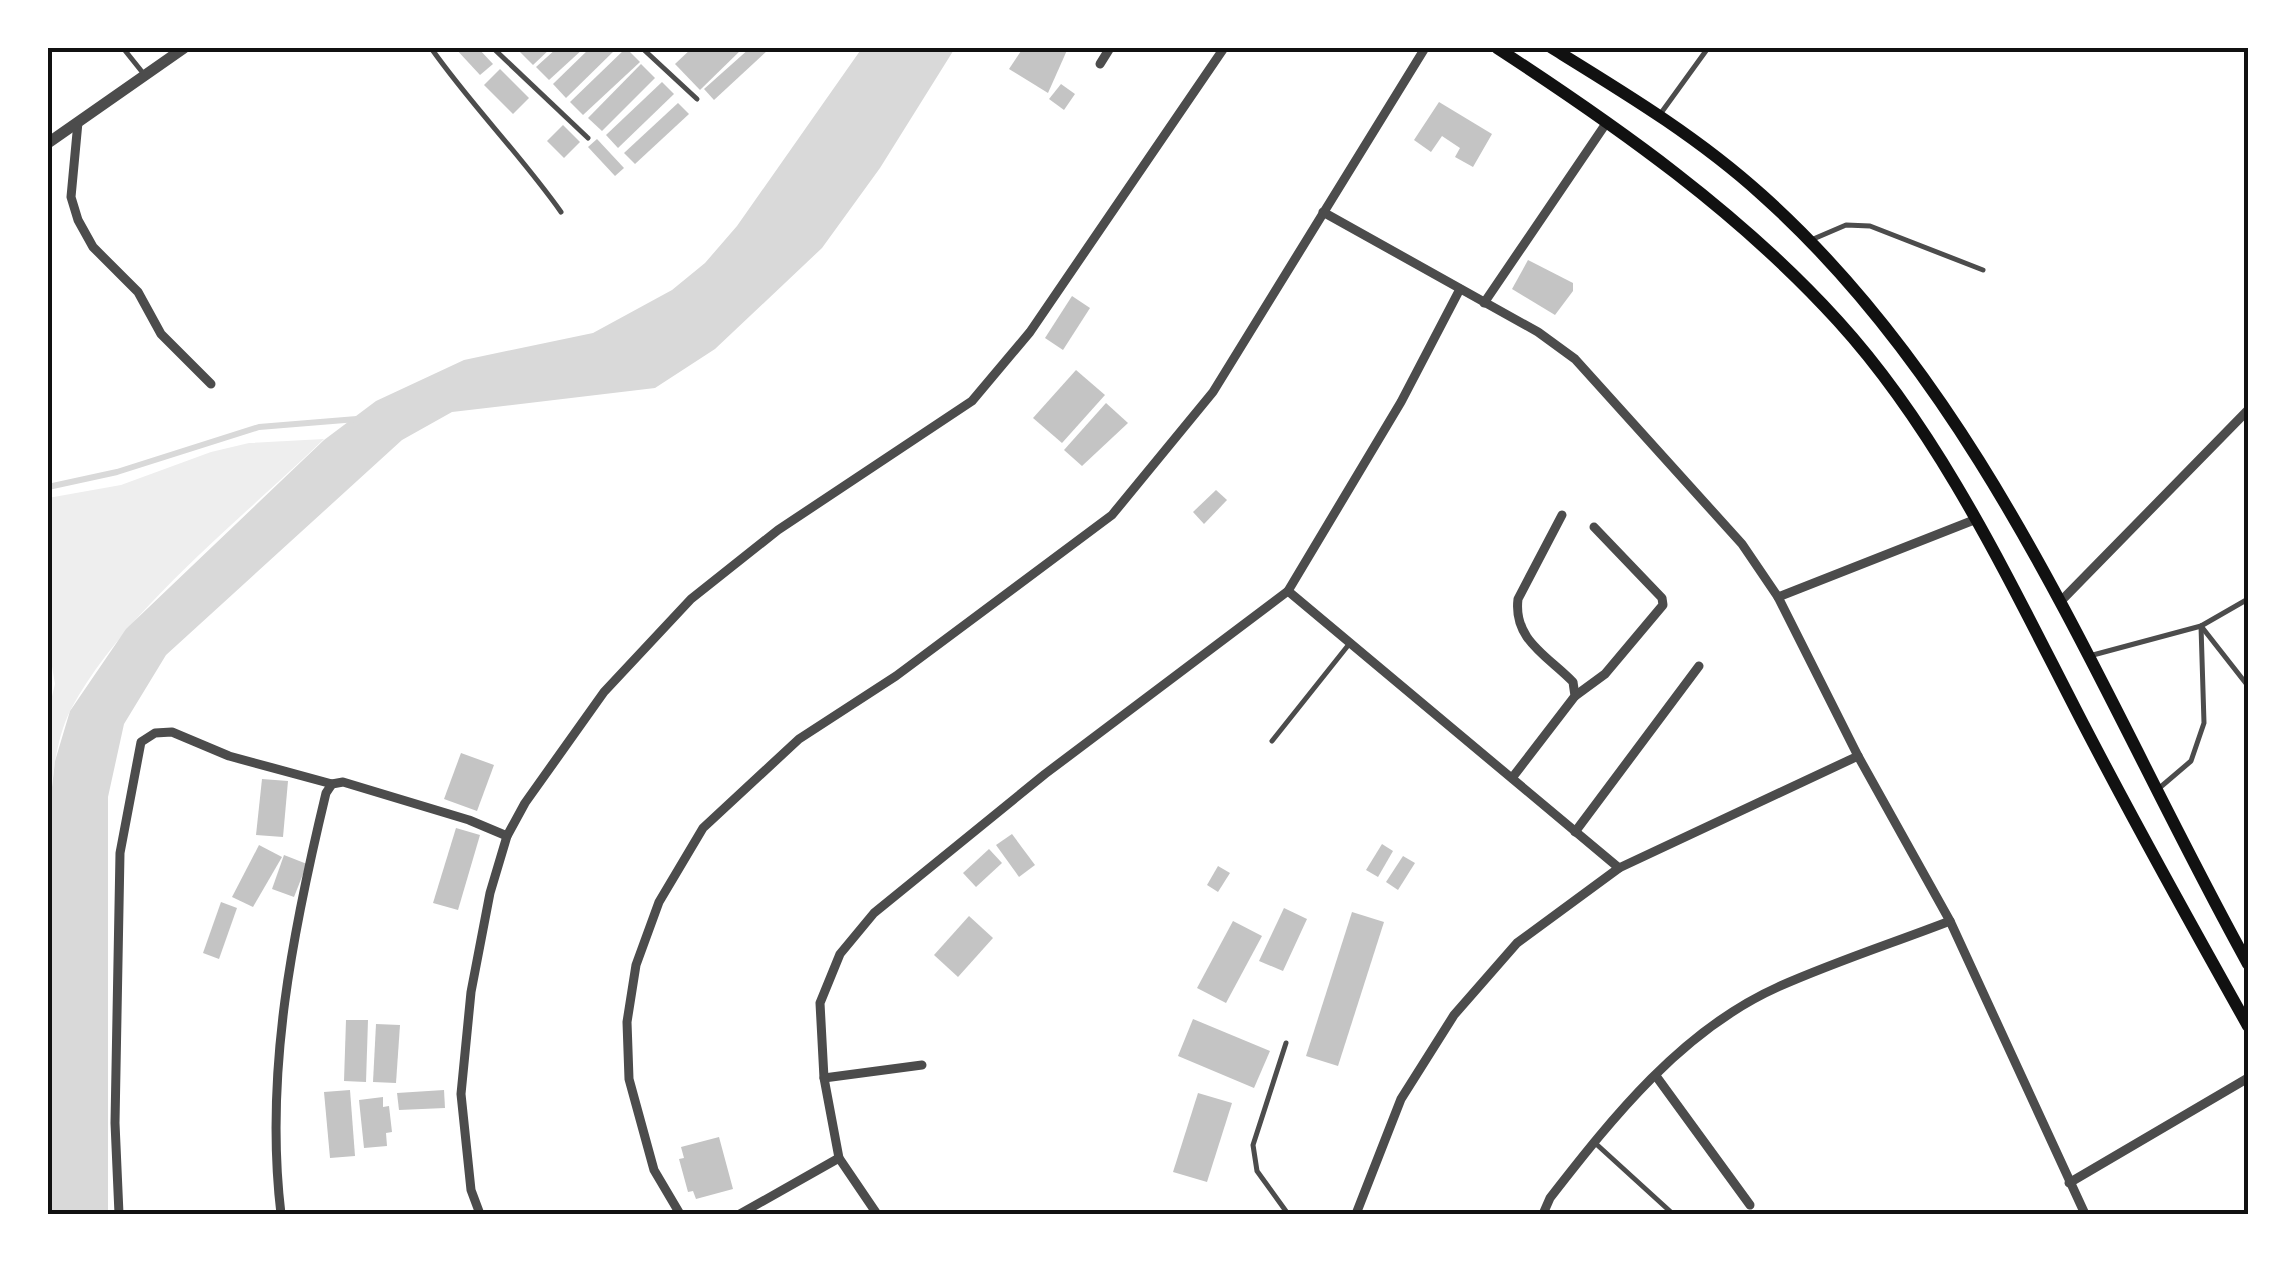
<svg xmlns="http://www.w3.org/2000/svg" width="2296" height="1262" font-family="Jost,sans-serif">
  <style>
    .green { fill: #eee }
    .water { fill: #d9d9d9 }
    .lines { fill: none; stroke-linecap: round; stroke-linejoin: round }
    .stream { stroke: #d9d9d9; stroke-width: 6 }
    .building { fill: #c4c4c4 }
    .service { stroke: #4c4c4c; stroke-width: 5 }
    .minor { stroke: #4c4c4c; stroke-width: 9 }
    .tertiary { stroke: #4c4c4c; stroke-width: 11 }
    .secondary { stroke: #111; stroke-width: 12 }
    .neatline { fill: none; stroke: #111; stroke-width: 4 }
  </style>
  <rect width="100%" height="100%" fill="#fff"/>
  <path class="green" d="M324 439C243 518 124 610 71 709 54 742 52 786 48 822V713L55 684 48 643V498L121 485 211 452 249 443Z"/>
  <path class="water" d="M862 48H955L880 168 822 248 715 349 655 388 452 412 402 440 166 655 124 724 108 797V1214H48V822L55 761 70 711 126 629 324 440 376 401 464 360 593 333 672 290 705 263 737 226Z"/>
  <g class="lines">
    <path class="stream" d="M48 487 117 472 259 427 357 419"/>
  </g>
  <g class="building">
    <path d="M455 48H478L493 64 480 75Z"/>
    <path d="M525 48H551L533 65 520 52Z"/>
    <path d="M557 48H584L549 80 536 67Z"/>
    <path d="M590 48H617L566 98 553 84Z"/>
    <path d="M626 48 640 62 583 115 570 102Z"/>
    <path d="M692 48H743L700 90 675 64Z"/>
    <path d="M750 48 768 50 714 100 704 89Z"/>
    <path d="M1023 48H1068L1048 93 1009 69Z"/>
    <path d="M641 64 655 78 602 131 588 118Z"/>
    <path d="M500 69 529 98 513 114 484 85Z"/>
    <path d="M662 82 674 94 618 148 606 135Z"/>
    <path d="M1061 84 1075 94 1064 110 1049 99Z"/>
    <path d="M1439 102 1492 134 1473 167 1455 157 1460 148 1442 136 1431 152 1414 140Z"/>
    <path d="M678 103 689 114 635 164 624 153Z"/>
    <path d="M563 125 580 142 564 158 547 141Z"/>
    <path d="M597 139 624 168 615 176 588 147Z"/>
    <path d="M1528 260 1573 283V291L1555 315 1512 289Z"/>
    <path d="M1072 296 1090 308 1063 350 1045 338Z"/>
    <path d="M1076 370 1105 395 1062 443 1033 418Z"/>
    <path d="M1106 403 1128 423 1082 466 1064 450Z"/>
    <path d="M1216 490 1227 500 1204 524 1193 512Z"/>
    <path d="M461 753 494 765 477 811 444 799Z"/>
    <path d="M262 779 288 781 283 837 256 835Z"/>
    <path d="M456 828 480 835 458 910 433 903Z"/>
    <path d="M1012 834 1035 865 1019 877 996 845Z"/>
    <path d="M1382 844 1393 851 1378 877 1366 870Z"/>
    <path d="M259 845 282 857 253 907 232 897Z"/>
    <path d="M989 849 1002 863 976 887 963 873Z"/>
    <path d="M284 855 307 864 294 897 272 889Z"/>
    <path d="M1403 856 1415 863 1398 890 1386 882Z"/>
    <path d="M1218 866 1230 873 1218 892 1207 885Z"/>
    <path d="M221 902 237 908 219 959 203 953Z"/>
    <path d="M1284 908 1307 919 1283 971 1259 961Z"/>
    <path d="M1352 912 1384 922 1338 1066 1306 1056Z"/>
    <path d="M969 916 993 938 958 977 934 955Z"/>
    <path d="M1233 921 1262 936 1226 1003 1197 988Z"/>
    <path d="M1193 1019 1270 1051 1254 1088 1178 1056Z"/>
    <path d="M346 1020H368L366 1082 344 1081Z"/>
    <path d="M376 1024 400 1025 396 1083 373 1082Z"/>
    <path d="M350 1090 355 1156 330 1158 324 1092Z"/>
    <path d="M444 1090 445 1108 399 1110 397 1093Z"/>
    <path d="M1198 1093 1232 1103 1207 1182 1173 1172Z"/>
    <path d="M383 1097V1107L389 1106 392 1132 386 1133 387 1146 364 1148 359 1100Z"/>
    <path d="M719 1137 733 1189 696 1199 693 1191 688 1192 679 1159 684 1158 681 1147Z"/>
  </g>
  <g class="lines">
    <g class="service">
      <path d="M123 48 143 73"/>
      <path d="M431 48C471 105 520 154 561 212"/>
      <path d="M493 48 588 138"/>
      <path d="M642 48 697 99"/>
      <path d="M1661 113 1708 48"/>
      <path d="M1811 240 1846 225 1870 226 1983 270"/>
      <path d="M2201 626 2248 686"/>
      <path d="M2093 655 2201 626 2248 599"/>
      <path d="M1272 741 1350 643"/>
      <path d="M2157 790 2191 761 2204 723 2201 626"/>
      <path d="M1286 1043 1253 1145 1257 1171 1288 1214"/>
      <path d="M1594 1142 1673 1214"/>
    </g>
    <g class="minor">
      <path d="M1100 64 1110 48"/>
      <path d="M78 122 71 197 78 220 93 247 138 292 161 334 211 384"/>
      <path d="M1323 212 1538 332 1575 359 1742 544 1778 597 1858 756 1950 921 2085 1214"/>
      <path d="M1460 289 1401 402 1288 591 1619 868"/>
      <path d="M1484 303 1607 122"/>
      <path d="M1778 597 1974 520"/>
      <path d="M2060 602 2248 410"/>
      <path d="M1575 696 1605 674 1663 605 1662 598 1594 527"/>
      <path d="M1512 778 1575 696 1573 682C1548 656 1513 640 1518 599L1562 515"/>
      <path d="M1575 832 1699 666"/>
      <path d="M1656 1076 1750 1205"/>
      <path d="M824 1078 922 1065"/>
      <path d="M2069 1183 2248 1078"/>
      <path d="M119 1214 115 1123 120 853 141 742 155 733 172 732 229 756 332 784 343 782 469 820 507 836"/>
      <path d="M281 1214C264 1073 293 930 326 793L332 784"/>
      <path d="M480 1214 471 1190 461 1094 471 992 490 893 507 836 525 803 604 692 691 599 778 530 972 401 1030 332 1224 48"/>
      <path d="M680 1214 654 1170 629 1079 627 1022 636 965 659 902 703 828 799 739 896 676 1112 515 1213 392 1425 48"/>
      <path d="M740 1214 839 1158"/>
      <path d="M877 1214 839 1158 824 1078 820 1003 840 954 874 913 1045 774 1288 591"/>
      <path d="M1356 1214 1401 1099 1454 1015 1517 943 1619 868 1858 756"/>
      <path d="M1543 1214 1550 1198C1613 1117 1682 1030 1778 987 1834 962 1893 943 1950 921"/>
    </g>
    <path class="tertiary" d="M48 143 184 48"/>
    <g class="secondary">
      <path d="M1497 48C1618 127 1740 213 1838 321 1939 432 2007 576 2075 708 2130 815 2189 921 2248 1026"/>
      <path d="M1552 48C1625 93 1698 137 1762 195 1991 400 2102 701 2248 964"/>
    </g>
  </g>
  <rect width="2296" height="1262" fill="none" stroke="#ffffff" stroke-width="100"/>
  <rect x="50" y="50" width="2196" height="1162" class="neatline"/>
</svg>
